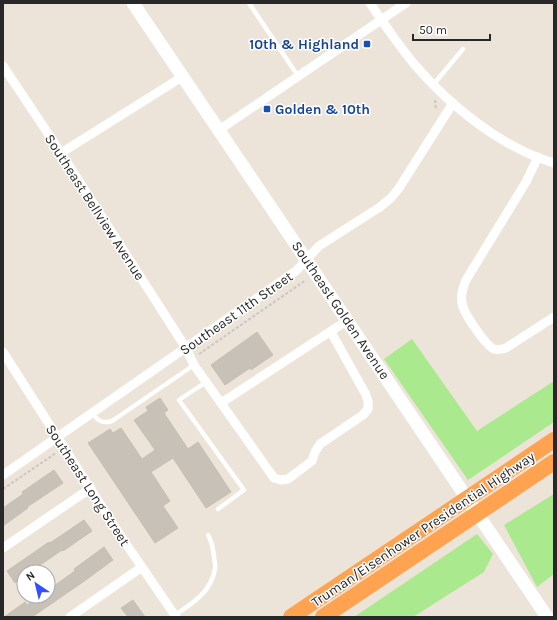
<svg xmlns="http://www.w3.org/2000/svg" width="557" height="620" font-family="Karla,sans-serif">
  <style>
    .green { fill: #aae98e }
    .building { fill: #c7c1b8; stroke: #c7c0b2 }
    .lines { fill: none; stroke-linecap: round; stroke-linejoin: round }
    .path { stroke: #c7c7c7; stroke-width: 2; stroke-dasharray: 3 2; stroke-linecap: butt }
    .lane { stroke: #fff; stroke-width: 4.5 }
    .street { stroke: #fff; stroke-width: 9 }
    .secondary { stroke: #fff; stroke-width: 13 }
    .highway { stroke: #ffa350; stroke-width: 16 }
    .transit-dot { fill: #1a4fb4; stroke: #fff; stroke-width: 1.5 }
    .labels { text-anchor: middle; stroke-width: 3; stroke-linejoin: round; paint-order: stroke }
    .transit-label { font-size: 14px; font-weight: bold; fill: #164399; stroke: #fff; text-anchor: end }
    .street-label { font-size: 14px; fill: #282828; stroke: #fff }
  </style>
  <rect width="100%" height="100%" fill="#ece4d8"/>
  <g class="green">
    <path d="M412 339 477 431 554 381V422L468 480 384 359Z"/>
    <path d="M554 494V574L537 587 504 525Z"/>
    <path d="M477 534 493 554 484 572 413 617H354Z"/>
  </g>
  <g class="building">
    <path d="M257 332 273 355 251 370 250 368 225 385 211 365Z"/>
    <path d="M160 398 168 410 164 413 188 449 198 442 231 492 206 508 173 458 151 472 170 501 163 506 178 528 155 543 88 443 110 429 113 433 121 428 142 459 155 450 134 420 148 411 146 407Z"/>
    <path d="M54 470 63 483 27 507 28 508 3 526V508L23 494 22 492Z"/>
    <path d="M84 520 92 531 63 551 62 550 30 572H24V576L15 583 7 571 49 542 50 543Z"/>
    <path d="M104 547 113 560 83 582 32 617H4L25 602 27 605 39 596H48V590L75 571 74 569Z"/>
    <path d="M133 600 145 617H128L121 608Z"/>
  </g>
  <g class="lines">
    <g class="path">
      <path d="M435 100 436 110"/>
      <path d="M199 354 306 280"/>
      <path d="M3 489 56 453"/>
    </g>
    <g class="lane">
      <path d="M249 3 298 76"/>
      <path d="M433 85 463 49"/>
      <path d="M206 382 179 400 244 490 218 509"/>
      <path d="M92 414C99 421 102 424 112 421L194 365"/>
      <path d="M175 615C193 603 211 592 215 569 216 565 214 560 214 556 213 549 212 541 208 535"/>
    </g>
    <g class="street">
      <path d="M370 3C384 24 399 46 415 65 450 106 502 148 554 163"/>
      <path d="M3 66 61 153 186 348 194 365 274 478 281 480 288 479 312 461 315 452 320 444 363 415 368 409V401L365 393 331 332"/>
      <path d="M219 130 406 3"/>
      <path d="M61 153 182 77"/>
      <path d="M538 157 526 182 466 280C462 289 460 298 463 307 466 316 486 346 494 349 498 350 503 349 506 348L554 317"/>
      <path d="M3 352 120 535 176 617"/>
      <path d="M221 403 348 320"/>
      <path d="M3 475 296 271 319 246 380 207 391 198 399 188 453 103"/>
      <path d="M3 548 91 488"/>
      <path d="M70 617 142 567"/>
    </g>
    <path class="secondary" d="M133 3 547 617"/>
    <g class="highway">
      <path d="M291 617 554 440"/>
      <path d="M323 617 554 462"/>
    </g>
  </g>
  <g class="transit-dot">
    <rect x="363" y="40" width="8" height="8" rx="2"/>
    <rect x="263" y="105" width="8" height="8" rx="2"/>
  </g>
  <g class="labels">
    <g class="transit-label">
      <text x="359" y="49">10th &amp; Highland</text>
      <text x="275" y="114" text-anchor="start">Golden &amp; 10th</text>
    </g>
    <g class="street-label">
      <text transform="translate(95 207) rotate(57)" y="5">Southeast Bellview Avenue</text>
      <text transform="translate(341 310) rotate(56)" y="5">Southeast Golden Avenue</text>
      <text transform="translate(236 313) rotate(-35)" y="5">Southeast 11th Street</text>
      <text transform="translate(88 485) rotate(57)" y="5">Southeast Long Street</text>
      <text transform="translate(423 529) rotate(-34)" y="5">Truman/Eisenhower Presidential Highway</text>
    </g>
  </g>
  <rect width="557" height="620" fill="none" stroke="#282828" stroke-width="8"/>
  <g transform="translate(36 584) rotate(325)"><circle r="19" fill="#ffffff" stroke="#a9a9a9"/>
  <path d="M0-3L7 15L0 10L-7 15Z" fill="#3250ff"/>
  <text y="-6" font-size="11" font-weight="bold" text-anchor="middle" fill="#282828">N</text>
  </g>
  <path d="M413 34v6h77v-6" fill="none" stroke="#282828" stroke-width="2"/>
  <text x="419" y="34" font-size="12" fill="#282828" stroke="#ffffff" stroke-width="3" paint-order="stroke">50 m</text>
</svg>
